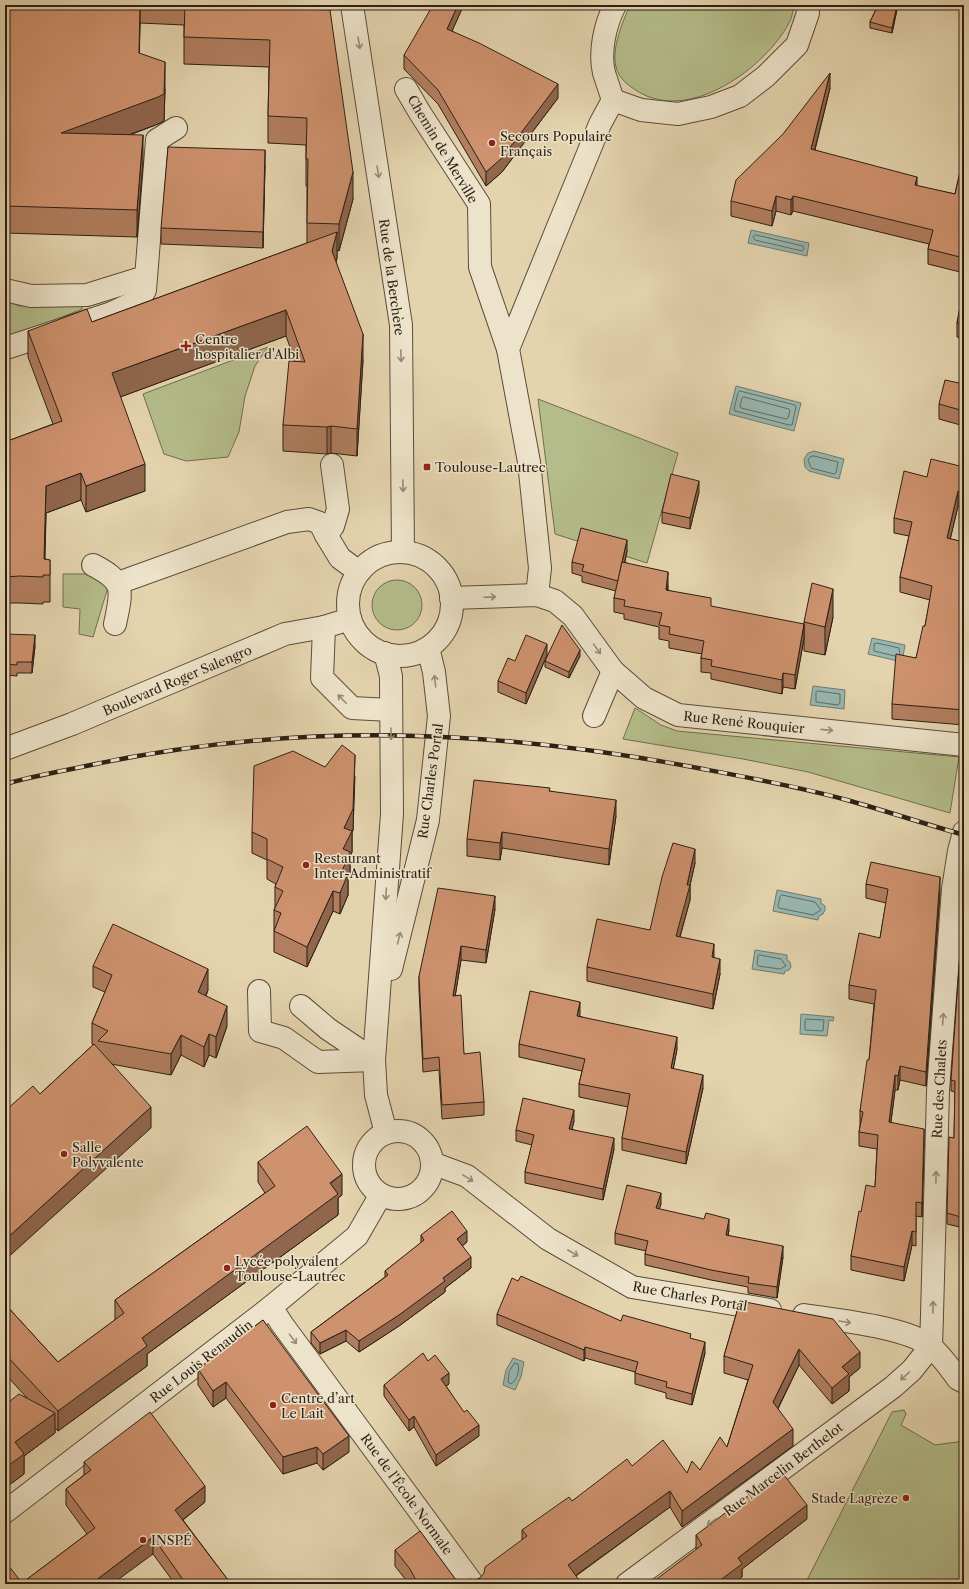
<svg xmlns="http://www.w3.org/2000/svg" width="969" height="1589" font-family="'Libre Caslon Text',serif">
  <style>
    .green { fill: #b4bd8a; stroke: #706e50 }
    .water { fill: #97b7b0; stroke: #6d7a72 }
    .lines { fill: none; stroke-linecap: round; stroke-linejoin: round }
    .shore { stroke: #626b62; stroke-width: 1 }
    .minor-casing { stroke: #5b4c3b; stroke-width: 24 }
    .minor { stroke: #ede3ca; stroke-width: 22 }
    .rail-casing { stroke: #2d1f15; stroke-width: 4.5 }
    .rail { stroke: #ede3ca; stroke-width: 3; stroke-dasharray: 9; stroke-linecap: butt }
    .wall { fill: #b17e5f; stroke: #2d1f15 }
    .shaded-wall { fill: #90664d; stroke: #2d1f15 }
    .building { fill: #ce926e; stroke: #2d1f15 }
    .oneway { stroke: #978b79 }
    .poi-dot { fill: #8f2418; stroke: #ede3ca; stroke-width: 1.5 }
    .labels { text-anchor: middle; stroke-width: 3; stroke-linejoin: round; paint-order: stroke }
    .poi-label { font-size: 13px; fill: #2d1f15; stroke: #ede3ca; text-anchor: start }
    .street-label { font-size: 13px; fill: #2d1f15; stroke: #ede3ca }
  </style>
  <rect width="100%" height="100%" fill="#e4d4ae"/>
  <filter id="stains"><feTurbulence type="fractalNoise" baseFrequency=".005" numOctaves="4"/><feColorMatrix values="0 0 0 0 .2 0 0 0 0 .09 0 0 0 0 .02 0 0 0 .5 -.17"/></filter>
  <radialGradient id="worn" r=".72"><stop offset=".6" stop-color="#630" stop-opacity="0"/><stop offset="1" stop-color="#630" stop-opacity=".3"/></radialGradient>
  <g class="green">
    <path d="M630 5H794C793 11 792 18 789 23 765 68 689 124 637 91 628 85 619 79 616 67 611 49 623 21 630 5Z"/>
    <path d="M5 300 19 306 83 304 82 309 13 337 5 338Z"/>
    <path d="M268 347 255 366 245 396 239 432 228 457 186 461 164 454 143 394Z"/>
    <path d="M538 399 678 453 647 563 555 534Z"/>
    <path d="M63 574H86L99 578 108 587 93 637 79 634 80 609 63 607Z"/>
    <circle cx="397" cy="605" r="25"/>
    <path d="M635 708 661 725 677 731 959 757 950 813 808 772 743 759 623 739Z"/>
    <path d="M904 1410 906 1414 901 1425 935 1445 964 1441V1584H805L892 1412Z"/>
  </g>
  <g class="water">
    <path d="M751 230 809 243 807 256 748 243Z"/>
    <path d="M736 386 801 403 794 431 729 414Z"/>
    <path d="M814 451 844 459 839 479 809 471 805 467 804 459 808 453Z"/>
    <path d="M872 638 905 645 902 662 868 654Z"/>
    <path d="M813 686 845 690 844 709 810 705Z"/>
    <path d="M777 890 821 899V903L825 906V910L823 914 819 916 818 920 773 911Z"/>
    <path d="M755 950 787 955V960L790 962 791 967 789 970 785 971 784 974 752 969Z"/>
    <path d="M801 1014 834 1017 833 1021 829 1020 827 1036 800 1034Z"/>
    <path d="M513 1358 524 1362 521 1377 515 1390 503 1385 506 1370Z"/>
  </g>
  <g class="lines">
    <g class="shore">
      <path d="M756 235 803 246 804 249 802 251 755 240 753 237Z"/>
      <path d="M740 391 795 405 796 407 792 425H789L735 411 734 409 738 393Z"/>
      <path d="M744 397 789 409 790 411 788 418 786 419 741 408 740 406 742 398Z"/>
      <path d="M814 456 838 462 836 473 834 474 811 468 808 460 810 457Z"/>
      <path d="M895 656 874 651V644L877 643 899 648 900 654"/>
      <path d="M818 691 840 694V703L838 705 816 702V692Z"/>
      <path d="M782 895 815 902 821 910 813 915 779 908 778 906 780 897Z"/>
      <path d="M760 955 781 959 786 966 780 969 758 966 757 964 758 956Z"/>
      <path d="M806 1019 824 1020 823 1031 805 1030V1021Z"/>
      <path d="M515 1363 518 1364C520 1371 517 1380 511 1384L508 1382 509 1372Z"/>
    </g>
    <defs>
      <g id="minor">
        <path d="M352 5 401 325 403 551"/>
        <path d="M406 89 420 113 479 204 480 267 508 349"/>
        <path d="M613 100 641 110 678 114 711 107 740 96 766 76 797 45 808 13 807 5"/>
        <path d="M5 290 31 296 87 295 145 277"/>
        <path d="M5 347H9L112 313 139 300 145 290 157 140 176 128"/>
        <path d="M326 535 340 558 359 572"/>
        <circle cx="400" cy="604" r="52"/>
        <path d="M93 565C126 582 122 590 115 624"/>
        <path d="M118 583 287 522 309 519 320 523 326 535 333 526 338 509 332 465"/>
        <path d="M537 595 540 568 529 462 508 349 600 124 613 100C610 91 607 82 604 73 599 51 605 25 615 5"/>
        <path d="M451 598 537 595 555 601 573 616 613 671 644 698 678 715 964 745"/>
        <path d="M324 627 322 678 352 708 391 710"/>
        <path d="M385 653 391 676 392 814 374 1060 376 1095 386 1133"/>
        <path d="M594 716 613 671"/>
        <path d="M5 749 72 724 285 634 324 627 350 619"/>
        <path d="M391 969 428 820 439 716 434 672 428 648"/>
        <path d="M259 991 260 1031 284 1038 318 1062 374 1060"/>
        <path d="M301 1006 328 1029 374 1060"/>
        <circle cx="398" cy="1165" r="34"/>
        <path d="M432 1163 467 1176 548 1239 632 1287 770 1310"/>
        <path d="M271 1307 282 1324 473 1584"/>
        <path d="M804 1315C835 1320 907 1327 930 1346 941 1355 950 1368 958 1379L964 1382"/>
        <path d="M931 1346 932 1315 938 1091 953 889 959 851 964 832"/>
        <path d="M5 1512 271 1307 357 1236 380 1196"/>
        <path d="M627 1584 893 1387 912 1370 931 1346"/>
      </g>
    </defs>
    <use href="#minor" class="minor-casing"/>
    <use href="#minor" class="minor"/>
    <defs>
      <path id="rail" d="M5 784C33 776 62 771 91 765 299 721 496 729 703 769 751 778 800 787 847 800 886 811 925 824 964 835"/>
    </defs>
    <use href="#rail" class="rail-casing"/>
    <use href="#rail" class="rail"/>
  </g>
  <g class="wall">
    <path d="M5 5H306V9L353 199 339 251 337 250V258L336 262 363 360 357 456 331 453 327 454 283 451V425L295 361 286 336 120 397 145 491 86 512 81 500 46 513 45 559 50 560V602H43V604L20 603H5V442L53 424 28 357V331L92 322 307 243V186H306V145L268 143V116L269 67 184 64V25L140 23 139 53 165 89 164 121 158 124 130 135 143 162 137 237 5 233Z"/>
    <path d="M461 5V11L452 31 558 98 502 172 486 186 438 104 404 69V55Z"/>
    <path d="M878 5H898L892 33 870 28V22Z"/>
    <path d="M964 68V102L960 101V86Z"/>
    <path d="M830 88 815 150 917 186 955 194 964 154V273L928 264V249L929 244 793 211 791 215 776 211 772 226 731 216V201Z"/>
    <path d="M265 166 263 248 161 244V228Z"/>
    <path d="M964 287V339L957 337V323Z"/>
    <path d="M964 384V426L939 419V404Z"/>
    <path d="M964 467V507L958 506 950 539 964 542V725L892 719V704L916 658 925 626 930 600 900 592V577L909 536 894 533V518L927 477Z"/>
    <path d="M699 492 690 529 662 523V512Z"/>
    <path d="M627 551 625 562 668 585V590L711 607 804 638 795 689 783 687 782 694 711 679V673L701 672V658L702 654 669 648V641L659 639V627L624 619V614L614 612V598L616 591 582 582V576L572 573V562Z"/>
    <path d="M833 617 825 655 804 651V622Z"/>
    <path d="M5 634 35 646 32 673H17V676L5 675Z"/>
    <path d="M547 655 526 704 498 692V681L515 661Z"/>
    <path d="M580 656 569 678 545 667V661Z"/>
    <path d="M325 767 355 776 353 830 352 833V852L350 856V873L348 877V895L340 914 333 911 307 967 274 952V910L275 907V887L276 884 267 879V860L252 853V832Z"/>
    <path d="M550 791 616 816 609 865 502 848 500 860 467 856V839Z"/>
    <path d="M695 863 690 885V900L680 937 714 958 720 974 713 1009 587 981V967L650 930Z"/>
    <path d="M866 884 940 892 926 1086 900 1080 898 1090H895L891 1122 924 1143 922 1217 916 1216V1246L912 1245 904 1281 851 1270V1256L861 1212 875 1187 877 1149 859 1146V1132L860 1126V1111L869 1060 874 1004 849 999V985L880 938 886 903 866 898Z"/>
    <path d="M964 899V1228L947 1224V1213L954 1138 955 1092 951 1091V1080Z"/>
    <path d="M495 909 486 963 461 960 455 996 464 1054 484 1102V1115L442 1119 439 1070 423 1072 419 989V976Z"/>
    <path d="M93 966 208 990 206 996 227 1026 216 1058 209 1055 204 1067 181 1055 171 1075 111 1064 151 1128 40 1094 93 1045 92 1044V1023L105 992 93 987Z"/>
    <path d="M580 1015 579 1016 677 1049 673 1069 703 1088 686 1164 622 1150V1138L628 1107 579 1097V1084L582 1071 519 1057V1044Z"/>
    <path d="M574 1121 572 1129 614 1149 603 1200 525 1183V1172L532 1145 516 1141V1130Z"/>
    <path d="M258 1162 342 1195 338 1198V1215L147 1354V1366L58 1431 55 1428V1433L24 1456V1474L5 1488V1405L28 1399 5 1374V1304L58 1362 115 1320V1300L265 1193 258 1182Z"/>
    <path d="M661 1204 659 1209 729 1230 728 1235 783 1257 777 1298 748 1293V1287L711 1280 645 1265V1254L646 1251 615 1244V1233Z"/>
    <path d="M421 1235 467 1242 462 1246 471 1268 445 1288V1292L399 1326 359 1352 346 1341 320 1354 311 1343V1332L385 1277V1271L421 1243Z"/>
    <path d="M740 1301 860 1368 849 1377V1391L832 1404 799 1365 778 1409 793 1446 682 1527 670 1507 576 1576 475 1580 480 1578 522 1540V1530L632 1466 687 1473 700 1470 727 1447 748 1380 724 1373V1356Z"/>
    <path d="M497 1314 621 1321 691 1339 705 1353 692 1405 666 1398V1393L635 1384V1372L585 1358 584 1361 497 1325Z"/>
    <path d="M263 1320 349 1452 323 1470 317 1463 283 1474 226 1398 213 1407 198 1385V1369Z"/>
    <path d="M428 1361 449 1384 446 1386 479 1436 436 1466 414 1427 409 1431 384 1396V1385Z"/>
    <path d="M84 1462 205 1502 183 1520 231 1584H175L153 1554 22 1583 87 1534 66 1505V1489L84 1475Z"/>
    <path d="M807 1519 742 1569V1577L696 1549V1535Z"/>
    <path d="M395 1550 459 1584H409L395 1566Z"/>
  </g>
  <g class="shaded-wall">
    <path d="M140 5V23L139 80V53Z"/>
    <path d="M458 5H461V11L447 42V29Z"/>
    <path d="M897 5H898L892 33V28Z"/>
    <path d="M165 62V89L164 121 158 124 61 160V133Z"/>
    <path d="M830 73V88L811 164V149Z"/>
    <path d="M558 84V98L502 172 486 186V172Z"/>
    <path d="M143 135V162L137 237V210Z"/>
    <path d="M265 150V166L263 248V232Z"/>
    <path d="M353 172V199L339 251V224Z"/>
    <path d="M917 177V192L915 185Z"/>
    <path d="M776 196V211L772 226V211Z"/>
    <path d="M793 196V211L791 215V200Z"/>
    <path d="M337 232V258L332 278V251Z"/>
    <path d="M286 310V336L112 400V373Z"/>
    <path d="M363 334V360L357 456V429Z"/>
    <path d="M331 426V453L327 454V427Z"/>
    <path d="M145 464V491L86 512V486Z"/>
    <path d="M81 473V500L46 513 44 575V559L46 486Z"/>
    <path d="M699 481V492L690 529V518Z"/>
    <path d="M958 491V506L947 553V538Z"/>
    <path d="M627 540V551L618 592V581Z"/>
    <path d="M668 572V585L666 604V590Z"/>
    <path d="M833 589V617L825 655V627Z"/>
    <path d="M804 624V638L795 689V675Z"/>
    <path d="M35 635V646L32 673V662Z"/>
    <path d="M547 644V655L526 704V693Z"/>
    <path d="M580 650V656L569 678V672Z"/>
    <path d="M783 673V687L782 694V680Z"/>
    <path d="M355 755 353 830 352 833V852L350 856V873L348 877V895L340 914V893L342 871 344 828Z"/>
    <path d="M616 800V816L609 865V849Z"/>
    <path d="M502 832V848L500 860V843Z"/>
    <path d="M695 849V863L690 885V900L676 950V936Z"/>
    <path d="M940 877V892L926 1086V1072Z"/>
    <path d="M333 891V911L307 967V947Z"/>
    <path d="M495 896V909L486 963V950Z"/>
    <path d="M714 944V958L712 957Z"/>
    <path d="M461 946V960L453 1010V996Z"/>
    <path d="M720 959V974L713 1009V994Z"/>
    <path d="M208 969V990L198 1013V992Z"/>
    <path d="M580 1002V1015L577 1028V1016Z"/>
    <path d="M227 1006V1026L216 1058V1037Z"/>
    <path d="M209 1034V1055L204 1067V1047Z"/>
    <path d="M181 1035V1055L171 1075V1054Z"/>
    <path d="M677 1037V1049L671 1081V1068Z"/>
    <path d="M900 1066V1080L898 1090V1076Z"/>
    <path d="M703 1075V1088L686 1164V1152Z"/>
    <path d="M895 1075V1090L889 1136V1122Z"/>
    <path d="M151 1107V1128L5 1260V1240Z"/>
    <path d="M574 1110V1121L569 1140V1129Z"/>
    <path d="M924 1129V1143L922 1217V1203Z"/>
    <path d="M614 1138V1149L603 1200V1189Z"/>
    <path d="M342 1174V1195L338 1198V1215L147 1354V1366L58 1431V1411L142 1338Z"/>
    <path d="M661 1193V1204L656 1219V1208Z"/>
    <path d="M729 1219V1230L726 1245V1235Z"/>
    <path d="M467 1231V1242L457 1250V1239Z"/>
    <path d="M912 1231V1245L904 1281V1267Z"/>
    <path d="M783 1246V1257L777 1298V1287Z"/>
    <path d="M471 1257V1268L445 1288V1292L399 1326 359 1352V1341Z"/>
    <path d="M346 1330V1341L320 1354V1343Z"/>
    <path d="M705 1342V1353L692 1405V1394Z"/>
    <path d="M585 1347V1358L584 1361V1350Z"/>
    <path d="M799 1349V1365L773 1418V1402Z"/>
    <path d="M860 1352V1368L849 1377V1391L832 1404V1388L842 1367Z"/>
    <path d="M449 1373V1384L441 1390V1379Z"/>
    <path d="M226 1382V1398L213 1407V1391Z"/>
    <path d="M55 1413V1433L24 1456V1474L5 1488V1468L15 1442Z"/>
    <path d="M414 1416V1427L409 1431V1420Z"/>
    <path d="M479 1425V1436L436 1466V1455Z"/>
    <path d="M793 1429V1446L682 1527V1511Z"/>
    <path d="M349 1436V1452L323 1470V1454Z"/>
    <path d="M317 1447V1463L283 1474V1457Z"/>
    <path d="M205 1486V1502L175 1526V1510Z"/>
    <path d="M670 1491V1507L568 1581V1565Z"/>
    <path d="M807 1505V1519L742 1569V1577L733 1584H715L738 1558Z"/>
    <path d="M153 1537V1554L112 1584H91Z"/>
  </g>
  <g class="building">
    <path d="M5 5H140L139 53 165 62 164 94 158 97 61 133 143 135 137 210 5 206Z"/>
    <path d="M185 5H305V9L330 10 353 172 339 224 307 223 308 159H306L307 118 268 116 270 40 184 37Z"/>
    <path d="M433 5H458L447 29 479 43 558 84 502 158 486 172 438 90 404 55Z"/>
    <path d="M878 5H897L892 28 870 22Z"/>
    <path d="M964 68V87L960 86Z"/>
    <path d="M830 73 811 149 917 177 915 185 955 194 964 154V258L928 249 933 230 793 196 791 200 776 196 772 211 731 201 736 180 783 134Z"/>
    <path d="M168 147 265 150 263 232 161 228Z"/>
    <path d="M337 232 332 251 363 334 357 429 331 426 327 427 283 425 289 361 305 362 286 310 112 373 145 464 86 486 81 473 46 486 44 559 50 560V575H43V577L20 576 5 577V442L62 421 28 331 87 309 92 322Z"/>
    <path d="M964 287V324L957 323Z"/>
    <path d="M945 380 964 384V411L939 404Z"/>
    <path d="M931 459 964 467V493L958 491 947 538 964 542V710L892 704 896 654 916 658 923 626H925L932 586 900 577 912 522 894 518 904 471 927 477Z"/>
    <path d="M671 474 699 481 690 518 662 512Z"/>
    <path d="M581 528 627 540 622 562 618 581 582 571 584 565 572 562Z"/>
    <path d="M622 562 668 572 666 590 711 598V606L804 624 795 675 783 673 782 680 711 666 712 660 701 658 704 641 669 634 670 627 659 625 662 613 624 606 625 600 614 598Z"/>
    <path d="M812 583 833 589 825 627 804 622Z"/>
    <path d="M562 625 580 650 569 672 545 661Z"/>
    <path d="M5 634 35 635 32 662H17V665L5 664Z"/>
    <path d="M526 635 547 644 526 693 498 681 508 658 515 661Z"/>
    <path d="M342 745 355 755 353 809 344 828 352 831 343 849 350 852 342 871 348 874 340 893 333 891 307 947 274 931 281 913 274 910 283 891 275 887 283 867 267 859V839L252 832 254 766 293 751 325 767Z"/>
    <path d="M474 780 550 788 549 791 616 800 609 849 502 832 500 843 467 839Z"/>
    <path d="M673 843 695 849 687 885H690L676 936 714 944 712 957 720 959 713 994 587 967 597 919 650 930 662 877Z"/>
    <path d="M871 862 940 877 926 1072 900 1066 898 1076 895 1075 889 1122 924 1129 922 1203 916 1202V1232L912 1231 904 1267 851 1256 859 1211 861 1212 866 1185 875 1187 878 1135 859 1132 863 1112 860 1111 867 1060H869L876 990 849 985 859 933 880 938 888 889 866 884Z"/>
    <path d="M438 888 495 896 486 950 461 946 453 996 461 995 464 1054 480 1052 484 1102 442 1105 439 1057 423 1059 419 976Z"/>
    <path d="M964 899V1218L947 1213 949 1137 954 1138 955 1081 951 1080Z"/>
    <path d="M113 924 208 969 198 992 227 1006 216 1037 209 1034 204 1047 181 1035 171 1054 98 1041 108 1031 92 1023 112 975 93 966Z"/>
    <path d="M530 991 580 1002 577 1016 677 1037 671 1068 703 1075 686 1152 622 1138 630 1094 579 1084 585 1059 519 1044Z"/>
    <path d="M94 1044 151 1107 5 1240V1111L33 1086 40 1094Z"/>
    <path d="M523 1098 574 1110 569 1129 614 1138 603 1189 525 1172 534 1135 516 1130Z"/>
    <path d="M307 1126 342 1174 330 1183 338 1194 142 1338 147 1346 58 1411 5 1354V1304L58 1362 124 1313 115 1300 275 1186 258 1162Z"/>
    <path d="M627 1185 661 1193 656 1208 704 1219 706 1213 729 1219 726 1235 783 1246 777 1287 748 1283 749 1277 711 1270 645 1254 648 1241 615 1233Z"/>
    <path d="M452 1211 467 1231 457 1239 471 1257 443 1278 445 1281 399 1315 359 1341 346 1330 320 1343 311 1332 388 1275 385 1271 424 1240 421 1235Z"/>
    <path d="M521 1276 621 1321 623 1315 691 1334 690 1338 705 1342 692 1394 666 1387 667 1382 635 1373 638 1362 585 1347 584 1350 497 1314 512 1278 518 1281Z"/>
    <path d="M740 1301 833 1319 860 1352 842 1367 849 1374 832 1388 799 1349 773 1402 793 1429 682 1511 670 1491 568 1565 582 1584H463L469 1579 475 1580 480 1578 484 1573 485 1567 527 1536 522 1530 569 1497 572 1501 627 1459 632 1466 663 1440 687 1473 692 1461 700 1470 720 1437 727 1447 753 1365 724 1356Z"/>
    <path d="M263 1320 349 1436 323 1454 317 1447 283 1457 226 1382 213 1391 198 1369Z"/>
    <path d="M423 1353 428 1361 435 1355 449 1373 441 1379 464 1412 467 1410 479 1425 436 1455 414 1416 409 1420 384 1385Z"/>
    <path d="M19 1394 55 1413 15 1442 24 1454 5 1468V1405Z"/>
    <path d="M150 1412 205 1486 175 1510 231 1584H186L153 1537 91 1584H5V1561L22 1583 95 1528 66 1489 91 1470 84 1462Z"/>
    <path d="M781 1471 807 1505 738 1558 742 1564 715 1584H650L702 1545 696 1535Z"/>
    <path d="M420 1531 459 1584H418L410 1569 395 1550Z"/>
  </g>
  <defs><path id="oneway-shaft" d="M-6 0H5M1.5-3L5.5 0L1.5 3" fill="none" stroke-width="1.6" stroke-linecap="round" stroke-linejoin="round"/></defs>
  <g class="oneway">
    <use href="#oneway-shaft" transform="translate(359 43) rotate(81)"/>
    <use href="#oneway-shaft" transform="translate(378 172) rotate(81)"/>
    <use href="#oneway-shaft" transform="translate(401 356) rotate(89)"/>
    <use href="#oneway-shaft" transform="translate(403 486) rotate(89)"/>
    <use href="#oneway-shaft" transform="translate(490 597) rotate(-2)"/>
    <use href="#oneway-shaft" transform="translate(597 649) rotate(54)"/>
    <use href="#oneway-shaft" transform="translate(435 681) rotate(-97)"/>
    <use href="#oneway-shaft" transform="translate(342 699) rotate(-134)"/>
    <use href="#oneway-shaft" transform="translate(827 730) rotate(6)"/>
    <use href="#oneway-shaft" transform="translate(391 734) rotate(90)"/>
    <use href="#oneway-shaft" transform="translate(386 894) rotate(94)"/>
    <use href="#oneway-shaft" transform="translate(399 938) rotate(-76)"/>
    <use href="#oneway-shaft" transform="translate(943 1019) rotate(-86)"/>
    <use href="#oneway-shaft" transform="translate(936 1177) rotate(-89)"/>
    <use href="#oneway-shaft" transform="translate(468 1178) rotate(31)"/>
    <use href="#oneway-shaft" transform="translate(573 1253) rotate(30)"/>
    <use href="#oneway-shaft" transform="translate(933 1307) rotate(-89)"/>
    <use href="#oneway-shaft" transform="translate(845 1322) rotate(9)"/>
    <use href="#oneway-shaft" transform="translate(293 1339) rotate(54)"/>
    <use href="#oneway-shaft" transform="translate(905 1376) rotate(138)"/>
    <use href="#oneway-shaft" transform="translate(712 1522) rotate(144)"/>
  </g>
  <g class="poi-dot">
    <circle cx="492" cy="143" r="4"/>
    <path d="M184 340h4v4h4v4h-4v4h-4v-4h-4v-4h4z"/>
    <rect x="423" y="463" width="8" height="8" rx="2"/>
    <circle cx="306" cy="865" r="4"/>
    <circle cx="64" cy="1154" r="4"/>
    <circle cx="227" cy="1268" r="4"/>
    <circle cx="273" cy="1405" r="4"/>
    <circle cx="906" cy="1498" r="4"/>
    <circle cx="143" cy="1540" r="4"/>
  </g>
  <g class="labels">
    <g class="poi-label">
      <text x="500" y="141">Secours Populaire<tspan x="500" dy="15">Français</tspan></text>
      <text x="195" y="344">Centre<tspan x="195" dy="15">hospitalier d'Albi</tspan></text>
      <text x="435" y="472">Toulouse-Lautrec</text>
      <text x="314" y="863">Restaurant<tspan x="314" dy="15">Inter-Administratif</tspan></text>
      <text x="72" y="1152">Salle<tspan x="72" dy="15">Polyvalente</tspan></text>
      <text x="235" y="1266">Lycée polyvalent<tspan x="235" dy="15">Toulouse-Lautrec</tspan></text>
      <text x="281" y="1403">Centre d’art<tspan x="281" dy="15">Le Lait</tspan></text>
      <text x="898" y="1503" text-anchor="end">Stade Lagrèze</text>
      <text x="151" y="1545">INSPÉ</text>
    </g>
    <g class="street-label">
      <text transform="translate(443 149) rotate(59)" y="5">Chemin de Merville</text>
      <text transform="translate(392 277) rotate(82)" y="5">Rue de la Berchère</text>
      <text transform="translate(177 680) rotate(-23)" y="5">Boulevard Roger Salengro</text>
      <text transform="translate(744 722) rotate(6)" y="5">Rue René Rouquier</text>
      <text transform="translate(430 781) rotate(-82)" y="5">Rue Charles Portal</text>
      <text transform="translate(939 1089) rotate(-87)" y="5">Rue des Chalets</text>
      <text transform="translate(690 1296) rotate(10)" y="5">Rue Charles Portal</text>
      <text transform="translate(201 1361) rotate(-38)" y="5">Rue Louis Renaudin</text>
      <text transform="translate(783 1469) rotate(-37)" y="5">Rue Marcelin Berthelot</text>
      <text transform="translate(407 1494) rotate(54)" y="5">Rue de l'École Normale</text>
    </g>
  </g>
  <rect width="969" height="1589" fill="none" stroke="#e4d4ae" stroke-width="20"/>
  <rect x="6" y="6" width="957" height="1577" fill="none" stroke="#2d1f15" stroke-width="2"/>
  <rect x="10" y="10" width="949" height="1569" fill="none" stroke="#2d1f15"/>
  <rect width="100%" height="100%" filter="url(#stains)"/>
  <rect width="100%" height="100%" fill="url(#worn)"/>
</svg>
